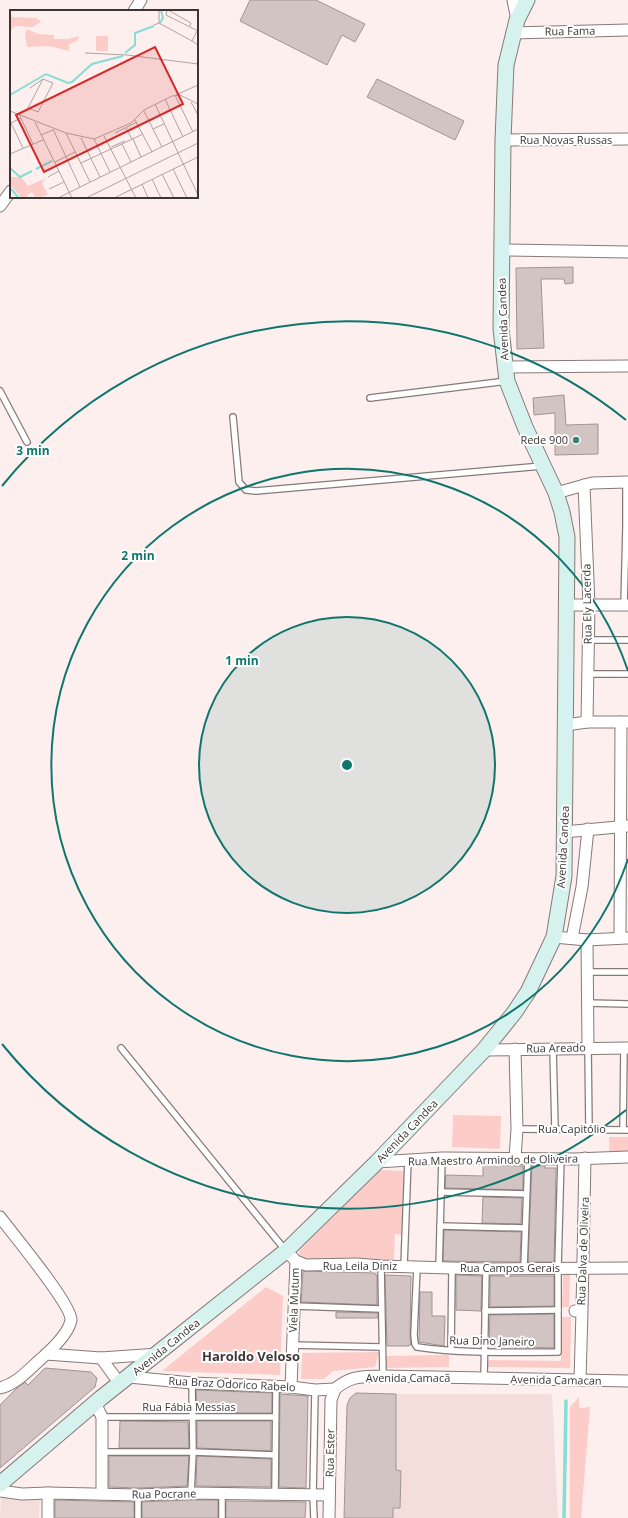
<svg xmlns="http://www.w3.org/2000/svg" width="628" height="1518" font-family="'Open Sans',sans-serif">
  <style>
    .built { fill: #f3dedc }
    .green { fill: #fcccc8 }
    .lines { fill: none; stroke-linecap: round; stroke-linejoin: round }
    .stream { stroke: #86ded2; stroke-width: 3.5 }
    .building { fill: #d1c4c3; stroke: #a19493 }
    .service-casing { stroke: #867a79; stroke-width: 8 }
    .minor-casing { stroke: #867a79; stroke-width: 13 }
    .secondary-casing { stroke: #867a79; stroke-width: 17 }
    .service { stroke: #fff; stroke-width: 5.5 }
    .minor { stroke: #fff; stroke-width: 11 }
    .secondary { stroke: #d6f2ee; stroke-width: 15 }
    .ring { fill: none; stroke: #0f766e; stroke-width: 2 }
    .poi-dot { fill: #398077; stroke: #fff; stroke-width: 1.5 }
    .labels { text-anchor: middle; stroke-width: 4; stroke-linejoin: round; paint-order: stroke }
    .street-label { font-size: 11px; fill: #3b3635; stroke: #fff }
    .poi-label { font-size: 11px; fill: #3b3635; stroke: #fff; text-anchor: end }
    .quarter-label { font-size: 13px; font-weight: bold; fill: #413636; stroke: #fff }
    .inset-river { fill: none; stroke: #86ded2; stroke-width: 2 }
    .inset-road { fill: none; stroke: #afa5a4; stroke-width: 1 }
    .view { fill: #d62828; fill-opacity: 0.15; stroke: #d62828; stroke-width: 2 }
    .inset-edge { fill: none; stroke: #3b3635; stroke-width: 2 }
    .centre { fill: #0f766e; stroke: #fff; stroke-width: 2 }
    .ring-label { font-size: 12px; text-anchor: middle; font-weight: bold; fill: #0f766e; stroke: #fff; stroke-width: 4; stroke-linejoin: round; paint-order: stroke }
  </style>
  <rect width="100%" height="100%" fill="#fdefee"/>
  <g class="built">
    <path d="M396 1394H552L558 1518H393V1508L400 1507 401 1471 396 1470Z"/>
    <path d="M1 1498H40L39 1518H0Z"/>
  </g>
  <g class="green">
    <path d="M453 1115 501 1116 500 1149 452 1147Z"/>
    <rect x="609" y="1137" width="19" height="16"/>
    <path d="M380 1170 405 1171 402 1235 395 1234 394 1261 299 1262V1251Z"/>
    <path d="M563 1275H570L569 1307H562Z"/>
    <path d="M266 1287 283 1296 280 1375 162 1371Z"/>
    <path d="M562 1317H571L570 1368 488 1367V1360L561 1361Z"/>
    <path d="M379 1352 375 1367 333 1371 324 1379H301L302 1353Z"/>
    <path d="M449 1355V1367L386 1368V1356Z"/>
    <path d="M579 1397V1408L590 1407 581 1518H570V1407Z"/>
  </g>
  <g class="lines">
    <path class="stream" d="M564 1518 566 1401"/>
  </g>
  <g class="building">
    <path d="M250 0H316L365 24 355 42 342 35 327 65 240 21Z"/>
    <path d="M377 79 464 121 455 140 367 97Z"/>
    <path d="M573 267V283L565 284 564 279H541L544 348 517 349 516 268Z"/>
    <path d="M564 395 566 425 598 424V454L555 455V413L534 415 533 398Z"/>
    <path d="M483 1165 523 1166V1190L445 1188 446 1175 483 1176Z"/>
    <path d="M532 1166H545V1168H556L554 1262H528Z"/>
    <path d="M483 1197 522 1198 521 1224 482 1223Z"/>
    <path d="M444 1230 521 1232 520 1262 443 1261Z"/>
    <path d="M303 1271 375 1273V1275H377V1305L301 1302Z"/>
    <path d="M385 1275 411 1276 410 1335 411 1345H409V1346H387Z"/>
    <path d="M456 1275 482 1276 481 1311 456 1310Z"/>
    <path d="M490 1276H554V1306L490 1307Z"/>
    <path d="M420 1292H432V1316H445L444 1346 419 1342Z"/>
    <path d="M336 1312 378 1313V1318H336Z"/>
    <path d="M554 1314V1348L489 1346 490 1315Z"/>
    <path d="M45 1368 91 1372 97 1378 95 1387 0 1468V1405L17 1388 25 1382 28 1385Z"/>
    <path d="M196 1390 272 1393V1413H197Z"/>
    <path d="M356 1393 396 1394V1470L401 1471 400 1508H393V1518H344L347 1405 350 1398Z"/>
    <path d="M280 1394 308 1396 306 1488 279 1487Z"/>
    <path d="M120 1421 188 1422 189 1448H119Z"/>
    <path d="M197 1421H271V1451L197 1448Z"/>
    <path d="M109 1456H189L187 1486 138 1488 109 1487Z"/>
    <path d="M197 1456 271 1459V1487L196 1486Z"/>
    <path d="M55 1500 134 1502V1518H55Z"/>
    <path d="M191 1500H218V1518H142V1502Z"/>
    <path d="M226 1501 306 1502 305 1518H226Z"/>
  </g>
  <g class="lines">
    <defs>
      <g id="service">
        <path d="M0 391 27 442"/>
        <path d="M370 398 507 381"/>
        <path d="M233 417 239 482 246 490 256 491 542 466"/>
        <path d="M624 605 626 527V482"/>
        <path d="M588 640H628"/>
        <path d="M588 674H628"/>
        <path d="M587 972H628"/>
        <path d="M587 1003 628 1004"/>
        <path d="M121 1048 286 1251"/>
        <path d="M588 1048 589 1129"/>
        <path d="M553 1049 555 1129"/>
        <path d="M517 1129 628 1130"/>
        <path d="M623 1129 624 1048"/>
        <path d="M441 1192 526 1194"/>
        <path d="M440 1226 525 1228"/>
        <path d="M381 1266 383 1376"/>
        <path d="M404 1266 408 1160"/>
        <path d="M417 1267 414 1335 415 1344 417 1347C464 1354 511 1352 558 1352V1268L561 1158"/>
        <path d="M439 1268 442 1158"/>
        <path d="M524 1268 528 1158"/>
        <path d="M294 1306 381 1309"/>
        <path d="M485 1311 558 1310"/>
        <path d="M292 1345 381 1347"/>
        <path d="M451 1350 452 1268"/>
        <path d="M484 1379 486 1269"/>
        <path d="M102 1417H275"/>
        <path d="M102 1452H193L275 1455"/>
        <path d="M191 1493 193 1452 192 1383"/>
        <path d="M275 1494 276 1386"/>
        <path d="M138 1518V1495"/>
        <path d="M222 1518V1494"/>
        <path d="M314 1518 313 1494 315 1390"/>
      </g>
      <g id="minor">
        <path d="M513 0 517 20"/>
        <path d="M134 11 141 0"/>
        <path d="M512 33 628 30"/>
        <path d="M503 140 628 139"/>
        <path d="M0 206 11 191"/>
        <path d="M501 250 628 252"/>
        <path d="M505 367 628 366"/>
        <path d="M584 485 589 605 587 722"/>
        <path d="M556 493 592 483 628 482"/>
        <path d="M566 605H628"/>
        <path d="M566 725 587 722H627"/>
        <path d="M564 832 628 826"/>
        <path d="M554 937 587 940 627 938"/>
        <path d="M572 938 582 887 588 829"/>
        <path d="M620 938 621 722"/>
        <path d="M587 940 588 1048"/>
        <path d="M484 1050 628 1048"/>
        <path d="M515 1158 517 1129 515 1049"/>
        <path d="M377 1162 442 1158 574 1159 628 1157"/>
        <path d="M0 1217C12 1233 72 1305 71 1320 69 1333 51 1350 42 1358 29 1369 17 1384 0 1388"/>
        <path d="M286 1251 296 1261 306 1265 357 1264 381 1266 486 1269 628 1268"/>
        <path d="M46 1354 101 1358 158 1354"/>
        <path d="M101 1358 120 1384"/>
        <path d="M129 1377 192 1383 291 1387 315 1390 335 1389"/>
        <path d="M580 1380 582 1311H575L582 1310 585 1158"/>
        <path d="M291 1387 296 1261"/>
        <path d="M335 1389C352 1375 361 1377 383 1376L628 1381"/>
        <path d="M95 1403 102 1417V1494"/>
        <path d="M0 1491 22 1494 48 1493 138 1495 191 1493 329 1495"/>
        <path d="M48 1493V1518"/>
        <path d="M329 1518 331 1400 335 1389"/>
      </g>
      <path id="secondary" d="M0 1484 101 1398 286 1251 377 1162 484 1050 514 1013 528 992 554 937 564 876 567 537 562 512 556 493 525 427 507 381 501 329 503 140 506 65 517 20 527 0"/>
    </defs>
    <use href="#service" class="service-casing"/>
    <use href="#minor" class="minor-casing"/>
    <use href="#secondary" class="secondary-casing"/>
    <use href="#service" class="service"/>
    <use href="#minor" class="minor"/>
    <use href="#secondary" class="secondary"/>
  </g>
  <circle cx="347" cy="765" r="148" fill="#0f766e" fill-opacity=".12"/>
  <g class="ring">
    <circle cx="347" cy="765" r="148"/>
    <path d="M628 859A296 296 0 1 1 628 671"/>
    <path d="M626 1110A444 444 0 0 1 2 1044M2 486A444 444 0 0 1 626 420"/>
  </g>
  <circle class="poi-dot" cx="576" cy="440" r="4"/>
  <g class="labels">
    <g class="street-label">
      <text transform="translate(570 31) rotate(-1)" y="4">Rua Fama</text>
      <text x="566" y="144">Rua Novas Russas</text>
      <text transform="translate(503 319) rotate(-92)" y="4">Avenida Candea</text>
      <text transform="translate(587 604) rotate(-91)" y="4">Rua Ely Lacerda</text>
      <text transform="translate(563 847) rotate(-87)" y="4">Avenida Candea</text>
      <text transform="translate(556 1048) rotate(-1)" y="4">Rua Areado</text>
      <text x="572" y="1133">Rua Capitólio</text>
      <text transform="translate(407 1131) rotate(-46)" y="4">Avenida Candea</text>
      <text transform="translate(493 1160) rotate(-1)" y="4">Rua Maestro Armindo de Oliveira</text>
      <text transform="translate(583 1251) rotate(-88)" y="4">Rua Dalva de Oliveira</text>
      <text x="360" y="1270">Rua Leila Diniz</text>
      <text x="510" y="1272">Rua Campos Gerais</text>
      <text transform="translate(294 1300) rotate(-88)" y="4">Viela Mutum</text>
      <text transform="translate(492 1341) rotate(1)" y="4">Rua Dino Janeiro</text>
      <text transform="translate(166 1347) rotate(-39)" y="4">Avenida Candea</text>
      <text x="408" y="1382">Avenida Camacã</text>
      <text transform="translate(556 1380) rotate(1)" y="4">Avenida Camacan</text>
      <text transform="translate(232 1384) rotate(3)" y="4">Rua Braz Odorico Rabelo</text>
      <text x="189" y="1411">Rua Fábia Messias</text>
      <text transform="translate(330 1453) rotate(-89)" y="4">Rua Ester</text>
      <text transform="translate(164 1494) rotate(-1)" y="4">Rua Pocrane</text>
    </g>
    <g class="poi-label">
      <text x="568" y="444">Rede 900</text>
    </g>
    <g class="quarter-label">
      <text x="251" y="1361">Haroldo Veloso</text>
    </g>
  </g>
  <g transform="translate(10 10)">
    <rect width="188" height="188" fill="#fdefee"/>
    <path d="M0 7 26 8 31 12 23 17 5 16 0 21ZM17 19 28 24 44 25V29H58L69 26 67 31 59 34V41L39 36 17 37 15 24ZM86 26H98V41H86ZM0 167H11L18 176 36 168 32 173 38 185 26 188 22 182 17 185 19 188H12L0 175Z" fill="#fcccc8"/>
    <path class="inset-river" d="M150 13 153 8 151 0M115 43 125 35V23L144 16M0 85 36 64 58 73 62 72 82 54 113 46M0 158 10 167 22 161M26 159 42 151M0 178 9 188"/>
    <path class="inset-road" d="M157 0 156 5 188 21M158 0 181 13 180 16M149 13V0M144 15 149 13 182 31M188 19 182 31 188 35M75 43 117 45 188 54M20 78 33 69 43 73 28 102 18 98 33 69M165 85 183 122M166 85 188 75M155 89 173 127M181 92 188 105M145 94 188 185M0 101 56 123 84 129 121 113 134 100 162 86 170 85 188 94M134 101 152 137M9 104 23 134M11 108 1 113 13 138M125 110 142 142M25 112 62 188M116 118 122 129M43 119 70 177M143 119 154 114M56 123 80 172M105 123 127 112M31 125 43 120M94 126 126 188M71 128 90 167M84 129 100 162M123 129 131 147M112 134 121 152M87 136 107 126M101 137 115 131M0 144 33 130M45 152 65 142M71 153 133 124M163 159 177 188M152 164 164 188M38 167 49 161M142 169 151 188M132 174 138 188M39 179 54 172M48 188 188 119M76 188 188 133M104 188 188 147"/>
    <path class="view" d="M145 37 173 94 34 162 6 105Z"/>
    <rect width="188" height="188" class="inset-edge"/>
  </g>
  <circle cx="347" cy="765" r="6" class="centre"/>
  <g class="ring-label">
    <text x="33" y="455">3 min</text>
    <text x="138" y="560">2 min</text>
    <text x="242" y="665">1 min</text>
  </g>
</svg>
